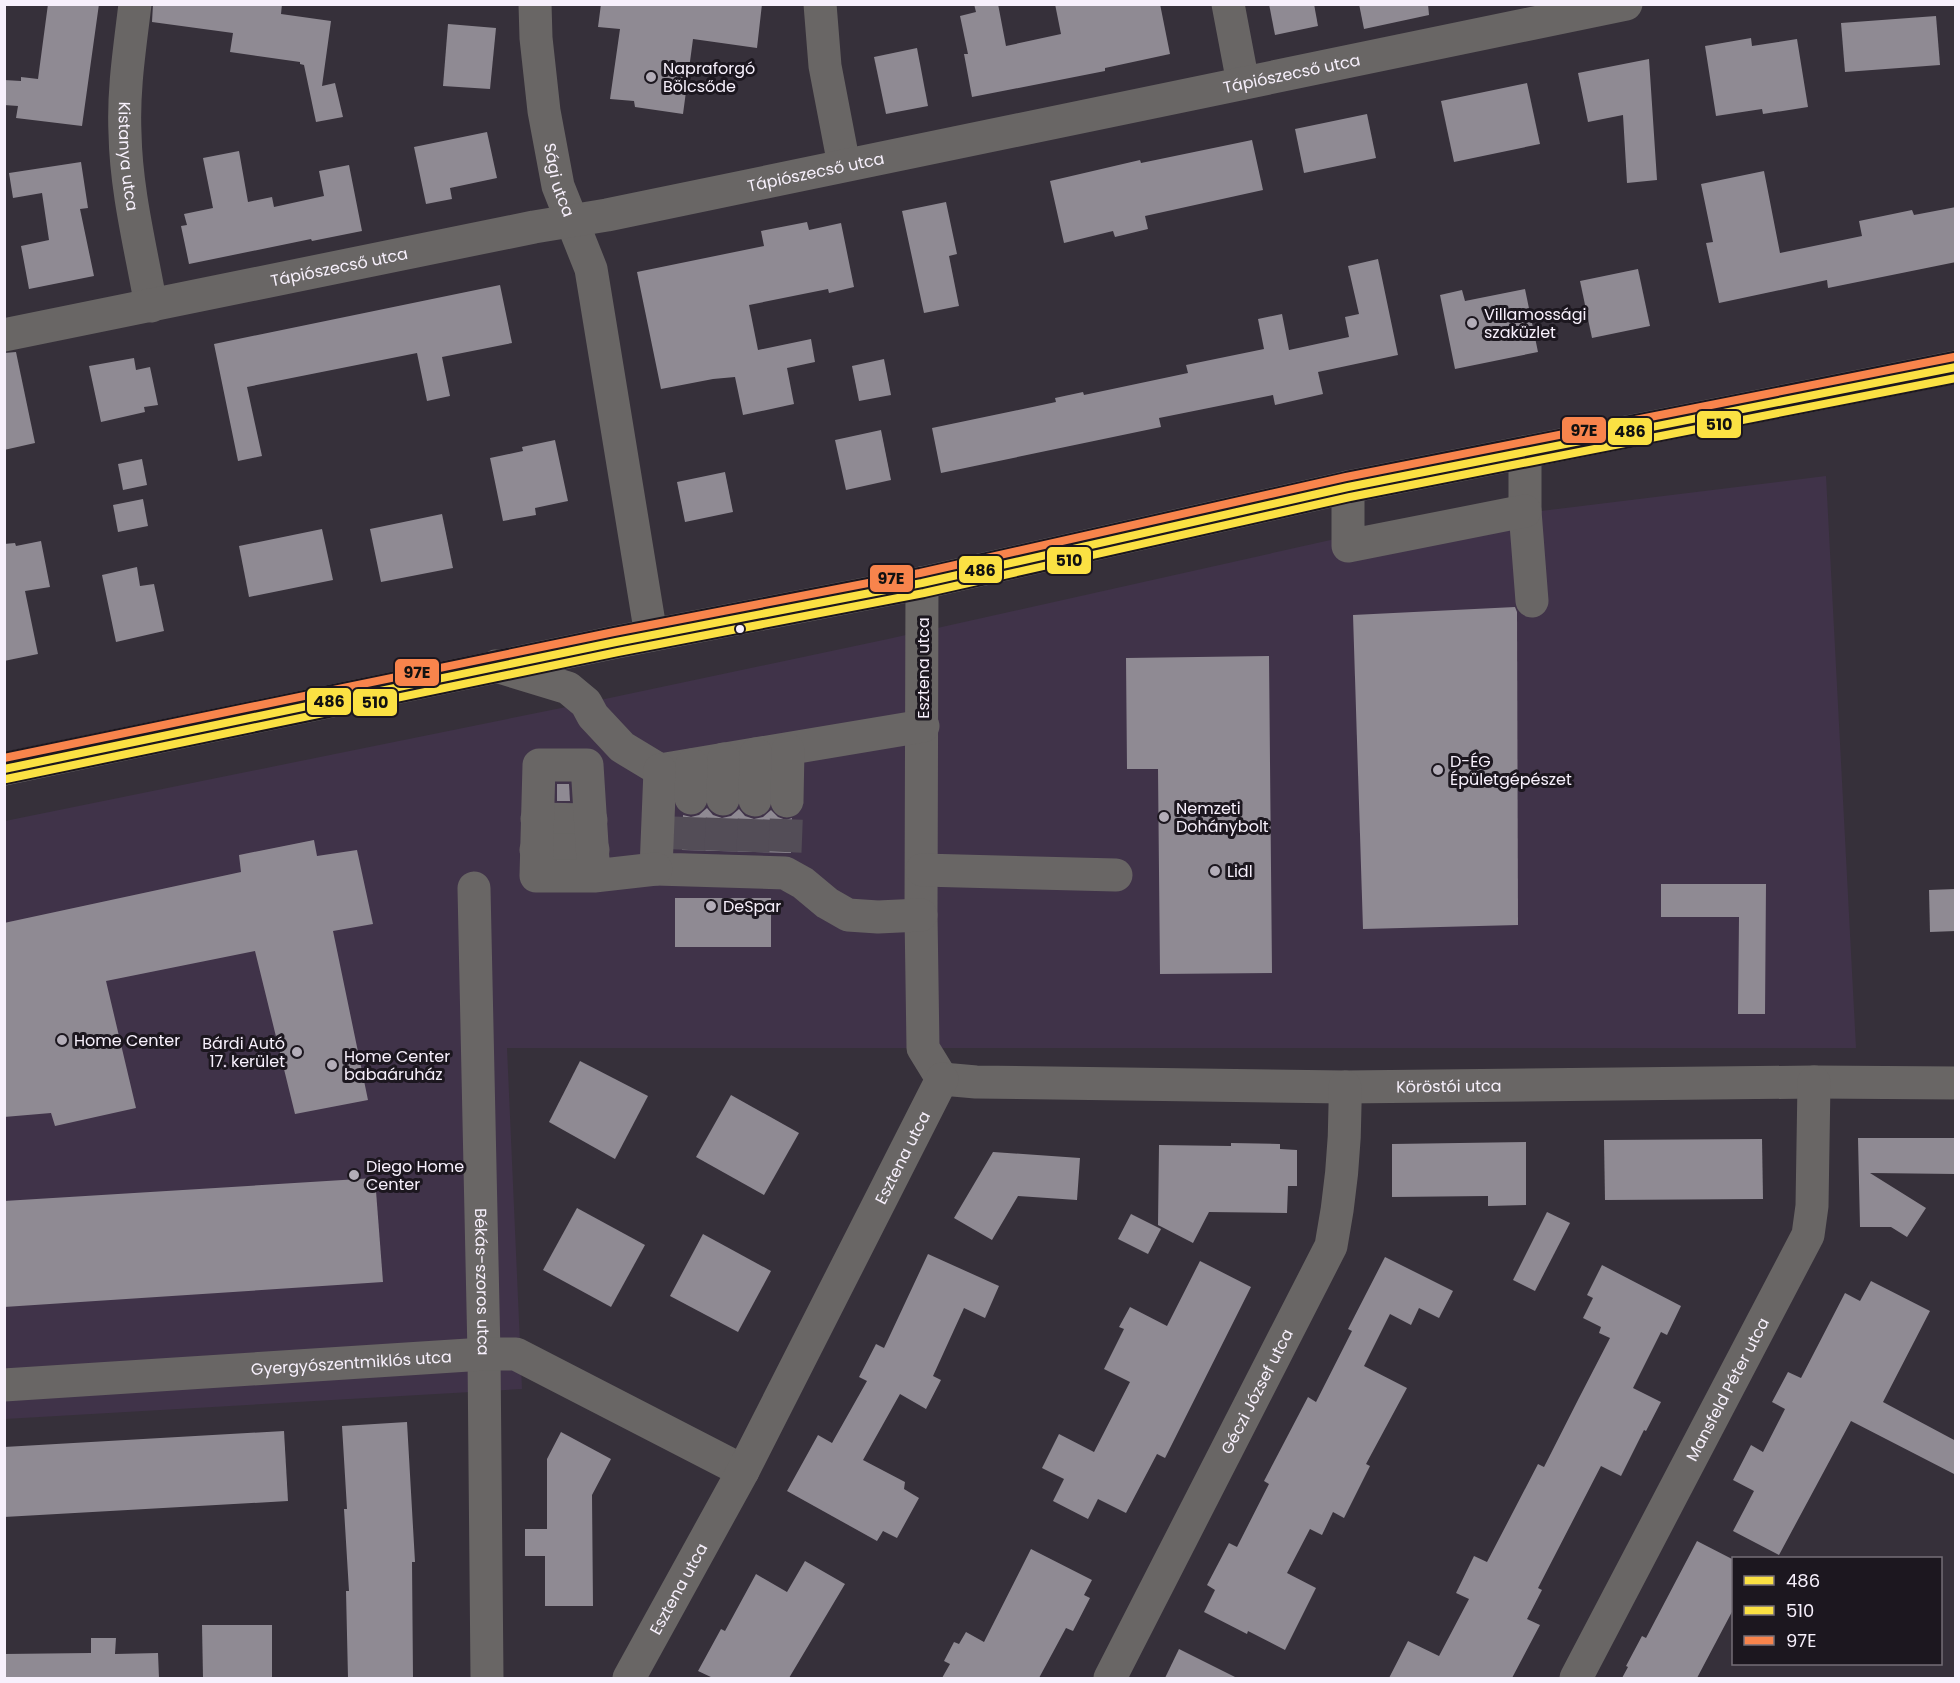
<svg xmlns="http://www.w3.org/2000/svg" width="1960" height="1683" font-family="Poppins,sans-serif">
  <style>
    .built { fill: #403349 }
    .building { fill: #8f8a93 }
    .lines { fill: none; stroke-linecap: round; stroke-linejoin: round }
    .minor-tunnel { stroke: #534d57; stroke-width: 33; stroke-dasharray: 33 16; stroke-linecap: butt }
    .minor { stroke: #696665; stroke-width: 33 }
    .major { stroke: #6b6768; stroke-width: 33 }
    .bus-1-casing { stroke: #1c171f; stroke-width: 12 }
    .bus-2-casing { stroke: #1c171f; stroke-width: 12 }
    .bus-3-casing { stroke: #1c171f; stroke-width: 12 }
    .bus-1 { stroke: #fbe143; stroke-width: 8 }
    .bus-2 { stroke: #fbe143; stroke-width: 8 }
    .bus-3 { stroke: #f8844c; stroke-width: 8 }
    .poi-dot { fill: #b3adb8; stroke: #1c171f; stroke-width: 2 }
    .bus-dot { fill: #f7f0fc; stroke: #1c171f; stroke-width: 2 }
    .labels { text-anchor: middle; stroke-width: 6; stroke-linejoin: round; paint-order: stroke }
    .poi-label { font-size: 16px; fill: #f7f0fc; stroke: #1c171f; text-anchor: start }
    .street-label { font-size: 16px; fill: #f7f0fc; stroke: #1c171f }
    .line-badge { stroke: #1c171f; stroke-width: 2 }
    .pale-badge-label { font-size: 16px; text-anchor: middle; font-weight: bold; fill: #111 }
  </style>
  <rect width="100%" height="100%" fill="#36303a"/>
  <path class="built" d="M1826 476 1856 1048H507L522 1389 5 1419V821L586 703 888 639 1362 533Z"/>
  <g class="building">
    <path d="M48 4H99L82 126 16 118 18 106 4 105V80L21 81V77L38 79Z"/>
    <path d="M153 4H282L281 14 331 21 322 86 335 83 343 117 316 122 304 65 300 64V62L230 52 233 33 152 22Z"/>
    <path d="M601 4H762L757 48 693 39 683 114 635 107 634 101 610 99 620 29 598 27Z"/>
    <path d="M974 4H998L1006 46 1061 34 1055 4H1160L1170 54 1105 68V71L972 97 964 54H968L960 16 976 12Z"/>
    <path d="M1269 4H1314L1318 26 1275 35Z"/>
    <path d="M1359 4H1428L1429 15 1364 29Z"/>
    <path d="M1936 16 1940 65 1845 72 1841 23Z"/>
    <path d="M448 24 496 28 490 89 443 86Z"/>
    <path d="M1751 38 1752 46 1797 39 1808 107 1763 114 1762 109 1716 116 1705 46Z"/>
    <path d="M917 48 928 106 886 114 874 57Z"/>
    <path d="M1649 59 1657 180 1627 183 1623 115 1588 122 1578 73Z"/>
    <path d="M1527 83 1540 144 1454 162 1441 101Z"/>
    <path d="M1367 114 1376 158 1304 173 1295 129Z"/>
    <path d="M487 132 497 178 450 188 452 199 426 204 414 147Z"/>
    <path d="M1252 140 1263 190 1145 216 1148 229 1115 237 1113 231 1064 243 1050 181 1140 160 1141 163Z"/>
    <path d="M239 151 248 202 272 197 274 207 324 196 319 171 349 165 362 231 312 241 311 239 189 264 181 226 187 225 184 214 213 208 203 158Z"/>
    <path d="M81 162 88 208 80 209 94 276 29 289 21 246 49 240 42 193 13 198 9 173Z"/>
    <path d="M1764 171 1780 253 1862 236 1859 221 1912 210 1914 215 1956 207V262L1828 288 1827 280 1719 303 1706 243 1713 242 1701 184Z"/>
    <path d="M946 202 957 254 949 256 959 306 924 313 902 211Z"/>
    <path d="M807 222 809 230 841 223 854 287 829 293 828 289 749 305 758 350 811 339 815 362 787 368 794 404 743 415 735 377 713 379 661 389 637 272 764 246 761 231Z"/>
    <path d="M1378 259 1398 355 1318 372 1323 394 1275 405 1273 395 1159 418 1161 427 941 473 932 428 1056 402 1055 398 1083 392 1084 395 1188 373 1186 365 1264 349 1258 319 1282 314 1289 350 1349 337 1345 317 1359 314 1348 266Z"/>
    <path d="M1638 269 1650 326 1592 338 1580 281Z"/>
    <path d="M500 285 512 343 442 357 450 396 427 401 417 353 247 387 262 456 238 461 214 344Z"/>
    <path d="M1525 289 1538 352 1455 369 1440 295 1462 290 1465 301Z"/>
    <path d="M16 352 35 443 4 450V353Z"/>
    <path d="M134 358 136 370 150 367 158 405 144 407 145 412 101 422 89 366Z"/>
    <path d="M884 359 891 395 859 401 852 366Z"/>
    <path d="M881 430 891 480 846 490 835 440Z"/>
    <path d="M555 440 568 501 535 508 536 515 503 521 490 458 523 451 522 447Z"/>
    <path d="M142 459 147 485 123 490 118 464Z"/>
    <path d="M725 472 733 512 685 522 677 482Z"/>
    <path d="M143 499 148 526 118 532 113 505Z"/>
    <path d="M442 514 453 568 381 582 370 529Z"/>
    <path d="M322 529 333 580 249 597 239 546Z"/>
    <path d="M41 541 50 587 25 591 38 654 4 661V544L15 543 16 546Z"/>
    <path d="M137 567 140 586 154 584 164 631 116 642 102 575Z"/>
    <path d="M1515 607 1517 612 1518 925 1363 929 1353 615Z"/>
    <path d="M1269 656 1272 973 1160 974 1158 769H1127L1126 658Z"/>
    <path d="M557 784H569L570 801H557Z"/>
    <path d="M707 808 713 815 722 818 731 816 739 809 745 816 754 819 763 817 771 810 778 817 786 820 792 818 791 853 682 850 683 815 691 817 699 815Z"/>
    <path d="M314 840 317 856 357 850 373 924 333 931 368 1100 295 1114 255 951 106 981 136 1108 55 1126 51 1113 4 1117V923L241 872 239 855Z"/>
    <path d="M1661 884H1766L1765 1014H1738L1739 917H1661Z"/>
    <path d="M1956 889V931L1930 932 1929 890Z"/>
    <rect x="675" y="898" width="96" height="49"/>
    <path d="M580 1061 648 1096 615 1159 549 1122Z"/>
    <path d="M731 1095 799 1133 764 1195 696 1157Z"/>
    <path d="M1858 1138H1956V1174L1870 1173 1926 1208 1907 1237 1891 1227H1860Z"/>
    <path d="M1762 1139 1763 1199 1605 1200 1604 1140Z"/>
    <path d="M1526 1142V1205L1488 1206V1196L1392 1197V1144Z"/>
    <path d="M1231 1143 1280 1144V1149L1297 1150V1186H1288L1287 1213 1209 1212 1193 1243 1158 1225 1159 1145 1231 1146Z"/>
    <path d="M993 1152 1080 1158 1077 1200 1018 1196 992 1240 954 1218Z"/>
    <path d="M375 1178 383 1282 4 1307V1201Z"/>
    <path d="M577 1208 645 1245 611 1307 543 1270Z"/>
    <path d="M1547 1212 1570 1223 1535 1291 1513 1280Z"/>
    <path d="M1131 1214 1161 1229 1148 1254 1118 1239Z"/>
    <path d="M703 1234 771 1271 738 1332 670 1296Z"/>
    <path d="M928 1254 999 1286 985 1318 964 1308 933 1376 941 1380 926 1409 900 1394 863 1460 905 1482 904 1489 919 1498 897 1538 883 1531 877 1541 787 1491 818 1435 832 1443 867 1381 859 1377 876 1344 884 1348Z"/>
    <path d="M1385 1257 1453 1291 1439 1318 1419 1308 1411 1325 1390 1314 1364 1366 1407 1388 1366 1464 1370 1466 1344 1518 1333 1512 1322 1535 1310 1529 1287 1573 1316 1588 1285 1650 1248 1631 1247 1634 1204 1612 1215 1590 1207 1585 1229 1543 1237 1547 1269 1484 1264 1481 1308 1397 1316 1402 1352 1331 1348 1329Z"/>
    <path d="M1200 1261 1251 1287 1165 1458 1157 1454 1126 1513 1098 1499 1088 1519 1053 1501 1064 1479 1042 1468 1059 1434 1094 1452 1130 1382 1104 1369 1124 1329 1119 1327 1130 1307 1167 1326Z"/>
    <path d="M1602 1265 1681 1306 1667 1335 1661 1332 1633 1388 1661 1402 1646 1431 1644 1430 1621 1476 1601 1466 1538 1588 1542 1590 1527 1619 1540 1625 1512 1678H1389L1408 1641 1439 1656 1469 1599 1456 1593 1474 1556 1487 1562 1538 1464 1544 1467 1579 1398 1610 1338 1599 1333 1601 1327 1583 1318 1593 1298 1587 1295Z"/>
    <path d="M1871 1281 1930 1311 1883 1402 1956 1441V1475L1851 1421 1779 1555 1733 1531 1754 1491 1733 1480 1751 1445 1763 1452 1785 1409 1772 1402 1788 1372 1801 1378 1845 1293 1860 1301Z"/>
    <path d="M407 1422 415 1562H412L413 1678H348L346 1591H349L344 1509H347L342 1426Z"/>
    <path d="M284 1431 288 1501 4 1517V1447Z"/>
    <path d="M561 1432 611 1459 592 1495 593 1606H545V1556H525V1529H547V1459Z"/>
    <path d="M1697 1541 1734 1560V1608L1697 1678H1622L1628 1667 1626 1666 1642 1636 1646 1638Z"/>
    <path d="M1031 1549 1092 1580 1084 1595 1090 1598 1073 1631 1066 1628 1039 1678H942L950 1664 944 1661 954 1642 959 1644 966 1632 984 1642Z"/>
    <path d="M805 1561 845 1584 789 1678H713L698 1671 721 1629 725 1631 756 1574 787 1592Z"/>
    <path d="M202 1625H272V1678H203Z"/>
    <path d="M91 1638H116L115 1654 158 1653 159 1678H4V1654L91 1653Z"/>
    <path d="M1179 1649 1237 1678H1165Z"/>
  </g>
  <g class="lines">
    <g class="minor-tunnel">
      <path d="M689 850 691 798"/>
      <path d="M721 851 723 799"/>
      <path d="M753 852 755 800"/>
      <path d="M785 852 787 801"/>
    </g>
    <g class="minor">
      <path id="s1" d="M135 4C130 47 123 89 125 133 126 191 141 249 151 306"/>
      <path id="s2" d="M535 4 536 38 544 111 558 186 591 269 651 635"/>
      <path d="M820 4 825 66 844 165"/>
      <path d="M1228 4 1243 83"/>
      <path id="s3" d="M4 335 534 227 607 215 1626 4"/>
      <path d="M1525 452V511L1532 601"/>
      <path d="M1348 487V546L1525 511"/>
      <path d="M922 583 921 915 923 1048 942 1079"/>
      <path d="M496 666 568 688 586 703 593 716 622 747 660 770 923 726"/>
      <path d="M660 770 656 869 785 873 803 883 827 903 848 915 878 917 921 915"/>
      <path d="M691 798 692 765"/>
      <path d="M723 799 724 759"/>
      <path d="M755 800 756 754"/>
      <path d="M787 801 788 750"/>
      <path d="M537 819 591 820"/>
      <path d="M536 850H593"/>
      <path d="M922 870 1116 875"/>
      <path d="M594 876H536L539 765H587L594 876 656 869"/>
      <path id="s4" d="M474 888 484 1354 487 1678"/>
      <path id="s5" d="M942 1079 976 1082 1345 1087 1814 1082 1956 1083"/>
      <path id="s6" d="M4 1385 484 1354H516L743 1471"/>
      <path id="s7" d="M629 1678 743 1471 942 1079"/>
      <path id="s8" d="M1110 1678 1331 1246C1341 1194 1346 1140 1345 1087"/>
      <path id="s9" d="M1576 1678 1808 1235 1812 1206 1814 1082"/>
    </g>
    <path class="major" d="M4 769 616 642 922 583 1348 487 1956 367"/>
    <defs>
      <path id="bus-1" d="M4 769 616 642 922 583 1348 487 1956 367"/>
      <path id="bus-2" d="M6 779 618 652 924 593 1350 497 1956 378"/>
      <path id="bus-3" d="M4 758 614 632 920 573 1346 477 1954 357"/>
    </defs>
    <use href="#bus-1" class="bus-1-casing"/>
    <use href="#bus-2" class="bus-2-casing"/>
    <use href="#bus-3" class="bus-3-casing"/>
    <use href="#bus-1" class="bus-1"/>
    <use href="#bus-2" class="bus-2"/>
    <use href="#bus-3" class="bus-3"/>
  </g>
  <g class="poi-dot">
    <circle cx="651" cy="77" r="6"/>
    <circle cx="1472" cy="323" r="6"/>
    <circle cx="1438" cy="770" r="6"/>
    <circle cx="1164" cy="817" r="6"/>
    <circle cx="1215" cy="871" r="6"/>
    <circle cx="711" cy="906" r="6"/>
    <circle cx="62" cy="1040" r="6"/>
    <circle cx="297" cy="1052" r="6"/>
    <circle cx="332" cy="1065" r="6"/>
    <circle cx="354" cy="1175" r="6"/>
  </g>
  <circle class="bus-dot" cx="740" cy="629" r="5"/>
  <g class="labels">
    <g class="poi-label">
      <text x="663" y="74">Napraforgó<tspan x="663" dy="18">Bölcsőde</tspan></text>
      <text x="1484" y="320">Villamossági<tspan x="1484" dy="18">szaküzlet</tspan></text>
      <text x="1450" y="767">D-ÉG<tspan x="1450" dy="18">Épületgépészet</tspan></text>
      <text x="1176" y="814">Nemzeti<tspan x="1176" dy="18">Dohánybolt</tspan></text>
      <text x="1227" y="877">Lidl</text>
      <text x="723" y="912">DeSpar</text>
      <text x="74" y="1046">Home Center</text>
      <text x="285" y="1049" text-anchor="end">Bárdi Autó<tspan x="285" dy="18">17. kerület</tspan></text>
      <text x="344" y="1062">Home Center<tspan x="344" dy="18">babaáruház</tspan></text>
      <text x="366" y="1172">Diego Home<tspan x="366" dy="18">Center</tspan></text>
    </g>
    <g class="street-label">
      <text dy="6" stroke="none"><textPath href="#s3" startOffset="1314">Tápiószecső utca</textPath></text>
      <text dy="6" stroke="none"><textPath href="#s1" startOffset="153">Kistanya utca</textPath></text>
      <text dy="6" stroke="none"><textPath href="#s3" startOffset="828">Tápiószecső utca</textPath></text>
      <text dy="6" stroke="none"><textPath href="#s2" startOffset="178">Sági utca</textPath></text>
      <text dy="6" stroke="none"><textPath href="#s3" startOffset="342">Tápiószecső utca</textPath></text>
      <text transform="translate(923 668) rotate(-90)" y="6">Esztena utca</text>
      <text dy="6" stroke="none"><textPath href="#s5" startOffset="507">Köröstói utca</textPath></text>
      <text dy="6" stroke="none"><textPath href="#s7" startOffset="588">Esztena utca</textPath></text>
      <text dy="6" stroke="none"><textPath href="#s4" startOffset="394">Békás-szoros utca</textPath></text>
      <text dy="6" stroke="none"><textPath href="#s6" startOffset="348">Gyergyószentmiklós utca</textPath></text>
      <text dy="6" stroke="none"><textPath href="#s9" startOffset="326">Mansfeld Péter utca</textPath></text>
      <text dy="6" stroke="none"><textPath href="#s8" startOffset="322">Géczi József utca</textPath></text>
      <text dy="6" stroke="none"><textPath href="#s7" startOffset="102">Esztena utca</textPath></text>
    </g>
  </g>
  <g class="line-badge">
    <rect x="1696" y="410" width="46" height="29" rx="6" fill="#fbe143"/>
    <rect x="1561" y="416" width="46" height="28" rx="6" fill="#f8844c"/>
    <rect x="1607" y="417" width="46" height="29" rx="6" fill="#fbe143"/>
    <rect x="1046" y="546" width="46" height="29" rx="6" fill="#fbe143"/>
    <rect x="958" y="555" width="45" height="29" rx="6" fill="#fbe143"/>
    <rect x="869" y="564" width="45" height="29" rx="6" fill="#f8844c"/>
    <rect x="394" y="658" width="46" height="29" rx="6" fill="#f8844c"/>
    <rect x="306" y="687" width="46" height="29" rx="6" fill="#fbe143"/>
    <rect x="352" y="688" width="46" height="29" rx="6" fill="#fbe143"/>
  </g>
  <g class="pale-badge-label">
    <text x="1719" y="430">510</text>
    <text x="1584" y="436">97E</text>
    <text x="1630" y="437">486</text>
    <text x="1069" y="566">510</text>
    <text x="980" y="576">486</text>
    <text x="891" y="584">97E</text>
    <text x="417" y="678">97E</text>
    <text x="329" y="707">486</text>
    <text x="375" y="708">510</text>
  </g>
  <rect width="1960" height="1683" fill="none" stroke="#f7f0fc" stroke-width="12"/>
  <rect x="1732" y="1557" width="210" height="108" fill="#1c171f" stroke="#746e77" stroke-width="1.5"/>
  <rect x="1744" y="1576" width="30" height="9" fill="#fbe143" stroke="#746e77" stroke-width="1.5"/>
  <text x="1786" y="1587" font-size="18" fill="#f7f0fc">486</text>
  <rect x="1744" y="1606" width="30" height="9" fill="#fbe143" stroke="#746e77" stroke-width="1.5"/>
  <text x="1786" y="1617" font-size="18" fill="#f7f0fc">510</text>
  <rect x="1744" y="1636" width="30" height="9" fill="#f8844c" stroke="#746e77" stroke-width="1.5"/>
  <text x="1786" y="1647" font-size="18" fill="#f7f0fc">97E</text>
</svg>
